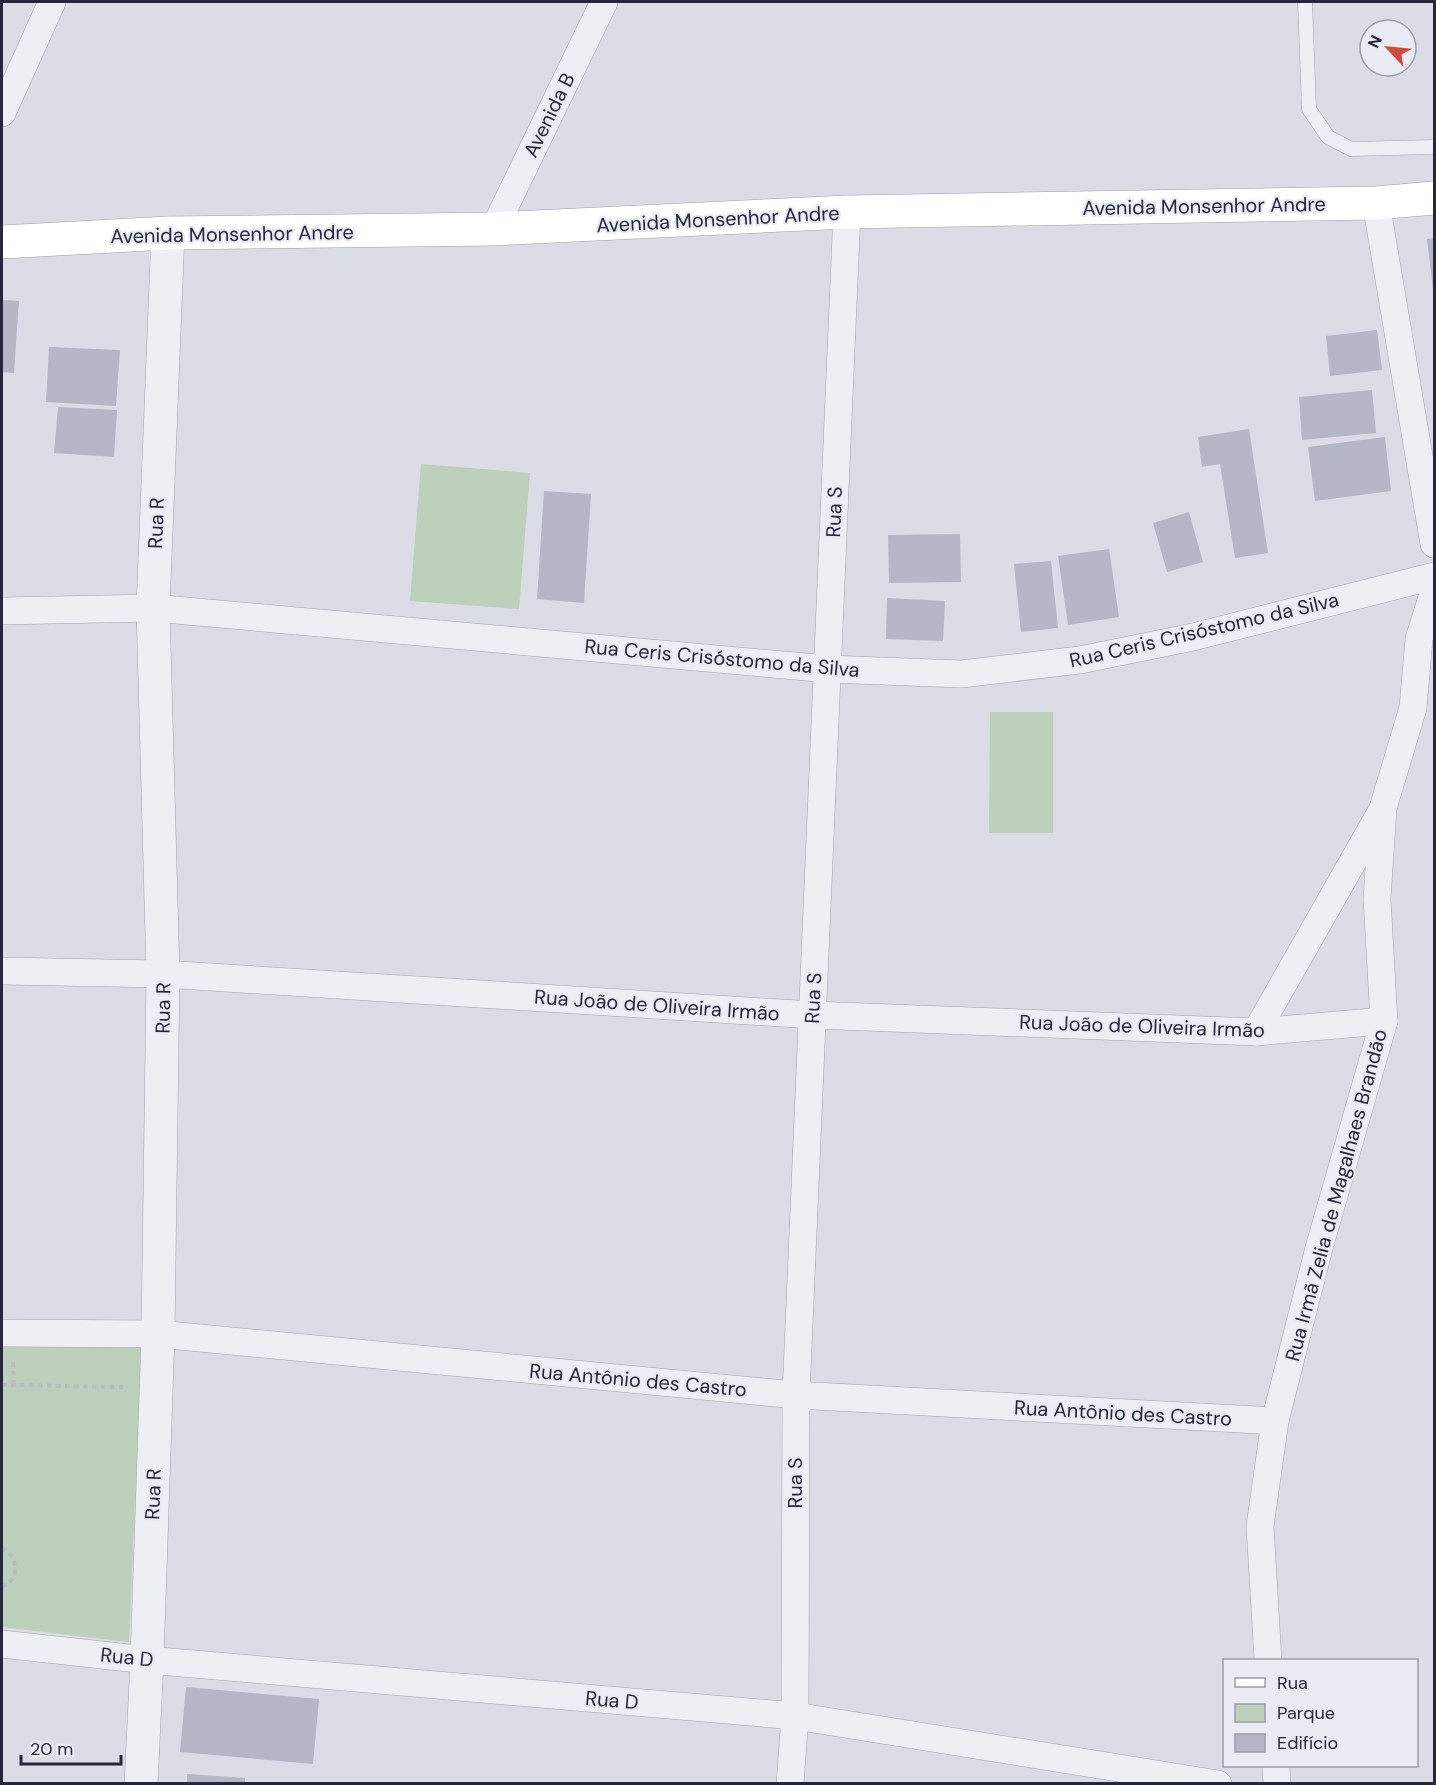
<svg xmlns="http://www.w3.org/2000/svg" width="1436" height="1785" font-family="'DM Sans',sans-serif">
  <style>
    .green { fill: #bcd0bc }
    .building { fill: #b5b7c6 }
    .lines { fill: none; stroke-linecap: round; stroke-linejoin: round }
    .service-casing { stroke: #a1a2b0; stroke-width: 15 }
    .minor-casing { stroke: #a1a2b0; stroke-width: 28 }
    .tertiary-casing { stroke: #a1a2b0; stroke-width: 34 }
    .primary-casing { stroke: #9a9db2; stroke-width: 34 }
    .path { stroke: #babac5; stroke-width: 4; stroke-dasharray: 4.5 4.5; stroke-linecap: butt }
    .service { stroke: #eeeef5; stroke-width: 14 }
    .minor { stroke: #eeeef5; stroke-width: 27 }
    .tertiary { stroke: #eeeef5; stroke-width: 33 }
    .primary { stroke: #fff; stroke-width: 33 }
    .labels { text-anchor: middle; stroke-width: 4.5; stroke-linejoin: round; paint-order: stroke }
    .street-label { font-size: 20px; fill: #25273d; stroke: #eaecf4 }
  </style>
  <rect width="100%" height="100%" fill="#dbdce6"/>
  <g class="green">
    <path d="M421 464 530 473 519 609 410 601Z"/>
    <path d="M990 712H1053V833H989Z"/>
    <path d="M2 1341 142 1343 129 1642 2 1627Z"/>
  </g>
  <g class="building">
    <path d="M1434 238V289H1433L1427 239Z"/>
    <path d="M2 300 19 301 14 373 2 372Z"/>
    <path d="M1377 330 1382 370 1330 376 1326 336Z"/>
    <path d="M49 347 120 350 116 406 46 402Z"/>
    <path d="M1372 390 1376 433 1302 440 1299 397Z"/>
    <path d="M58 407 117 410 114 457 54 453Z"/>
    <path d="M1249 429 1268 553 1235 558 1220 464 1202 467 1198 437Z"/>
    <path d="M1385 437 1391 491 1315 501 1308 447Z"/>
    <path d="M544 491 591 494 584 603 537 599Z"/>
    <path d="M1189 512 1203 562 1167 572 1153 523Z"/>
    <path d="M960 534 961 582 889 583 888 535Z"/>
    <path d="M1109 549 1119 617 1068 625 1058 556Z"/>
    <path d="M1051 561 1058 628 1021 632 1014 564Z"/>
    <path d="M887 598 945 601 943 641 886 639Z"/>
    <path d="M186 1687 319 1699 313 1764 180 1752Z"/>
    <path d="M187 1774 245 1778V1784H187Z"/>
  </g>
  <g class="lines">
    <defs>
      <path id="service" d="M1305 2 1309 109 1328 137 1351 149 1434 147"/>
      <g id="minor">
        <path d="M2 113 52 2"/>
        <path d="M1376 203 1434 544"/>
        <path d="M494 229 604 2"/>
        <path d="M2 611 153 608 828 669 961 674 1080 660 1193 637 1434 576"/>
        <path d="M2 971 163 974 813 1015 1256 1032 1384 1021"/>
        <path d="M1256 1032 1380 814"/>
        <path d="M2 1333 158 1334 796 1395 1275 1421"/>
        <path d="M2 1644 147 1660 795 1716 1218 1784"/>
        <path d="M1268 1660 1260 1526 1275 1421 1319 1248 1384 1021 1377 899 1383 808 1413 708 1419 639 1434 591"/>
        <path d="M1276 1766 1277 1784"/>
        <path d="M790 1784 795 1716 796 1395 847 212"/>
      </g>
      <path id="tertiary" d="M141 1784 147 1660 158 1334 163 974 153 608 168 233"/>
      <path id="primary" d="M2 242 168 233 494 229 847 212 1376 203 1434 198"/>
    </defs>
    <use href="#service" class="service-casing"/>
    <use href="#minor" class="minor-casing"/>
    <use href="#tertiary" class="tertiary-casing"/>
    <use href="#primary" class="primary-casing"/>
    <g class="path">
      <path d="M13 1362 14 1385"/>
      <path d="M2 1385 124 1387"/>
      <path d="M2 1548 13 1557C17 1571 15 1581 2 1587"/>
    </g>
    <use href="#service" class="service"/>
    <use href="#minor" class="minor"/>
    <use href="#tertiary" class="tertiary"/>
    <use href="#primary" class="primary"/>
  </g>
  <g class="labels">
    <g class="street-label">
      <text transform="translate(549 115) rotate(-64)" y="7">Avenida B</text>
      <text transform="translate(1204 206) rotate(-1)" y="7">Avenida Monsenhor Andre</text>
      <text transform="translate(718 219) rotate(-3)" y="7">Avenida Monsenhor Andre</text>
      <text transform="translate(232 234) rotate(-1)" y="7">Avenida Monsenhor Andre</text>
      <text transform="translate(834 512) rotate(-88)" y="7">Rua S</text>
      <text transform="translate(156 523) rotate(-88)" y="7">Rua R</text>
      <text transform="translate(1204 630) rotate(-13)" y="7">Rua Ceris Crisóstomo da Silva</text>
      <text transform="translate(722 658) rotate(5)" y="7">Rua Ceris Crisóstomo da Silva</text>
      <text transform="translate(813 998) rotate(-87)" y="7">Rua S</text>
      <text transform="translate(657 1005) rotate(4)" y="7">Rua João de Oliveira Irmão</text>
      <text transform="translate(163 1008) rotate(-89)" y="7">Rua R</text>
      <text transform="translate(1142 1026) rotate(2)" y="7">Rua João de Oliveira Irmão</text>
      <text transform="translate(1336 1195) rotate(-75)" y="7">Rua Irmã Zelia de Magalhaes Brandão</text>
      <text transform="translate(638 1380) rotate(5)" y="7">Rua Antônio des Castro</text>
      <text transform="translate(1123 1413) rotate(3)" y="7">Rua Antônio des Castro</text>
      <text transform="translate(795 1483) rotate(-90)" y="7">Rua S</text>
      <text transform="translate(153 1494) rotate(-88)" y="7">Rua R</text>
      <text transform="translate(127 1657) rotate(6)" y="7">Rua D</text>
      <text transform="translate(612 1700) rotate(5)" y="7">Rua D</text>
    </g>
  </g>
  <rect width="1436" height="1785" fill="none" stroke="#25273d" stroke-width="6"/>
  <rect x="1223" y="1659" width="195" height="108" fill="#eaecf4" stroke="#9b9dab" stroke-width="1.5"/>
  <rect x="1235" y="1678" width="30" height="9" fill="#ffffff" stroke="#9b9dab" stroke-width="1.5"/>
  <text x="1277" y="1689" font-size="18" fill="#25273d">Rua</text>
  <rect x="1235" y="1704" width="30" height="18" fill="#bcd0bc" stroke="#9b9dab" stroke-width="1.5"/>
  <text x="1277" y="1719" font-size="18" fill="#25273d">Parque</text>
  <rect x="1235" y="1734" width="30" height="18" fill="#b5b7c6" stroke="#9b9dab" stroke-width="1.5"/>
  <text x="1277" y="1749" font-size="18" fill="#25273d">Edifício</text>
  <g transform="translate(1388 48) rotate(296)"><circle r="28" fill="#eaecf4" stroke="#9b9dab" stroke-width="1.5"/>
  <path d="M0-4.5L10 22L0 15L-10 22Z" fill="#d24a39"/>
  <text y="-9" font-size="16" font-weight="bold" text-anchor="middle" fill="#25273d">N</text>
  </g>
  <path d="M21 1755v9h100v-9" fill="none" stroke="#25273d" stroke-width="3"/>
  <text x="30" y="1755" font-size="18" fill="#25273d" stroke="#eaecf4" stroke-width="4.5" paint-order="stroke">20 m</text>
</svg>
